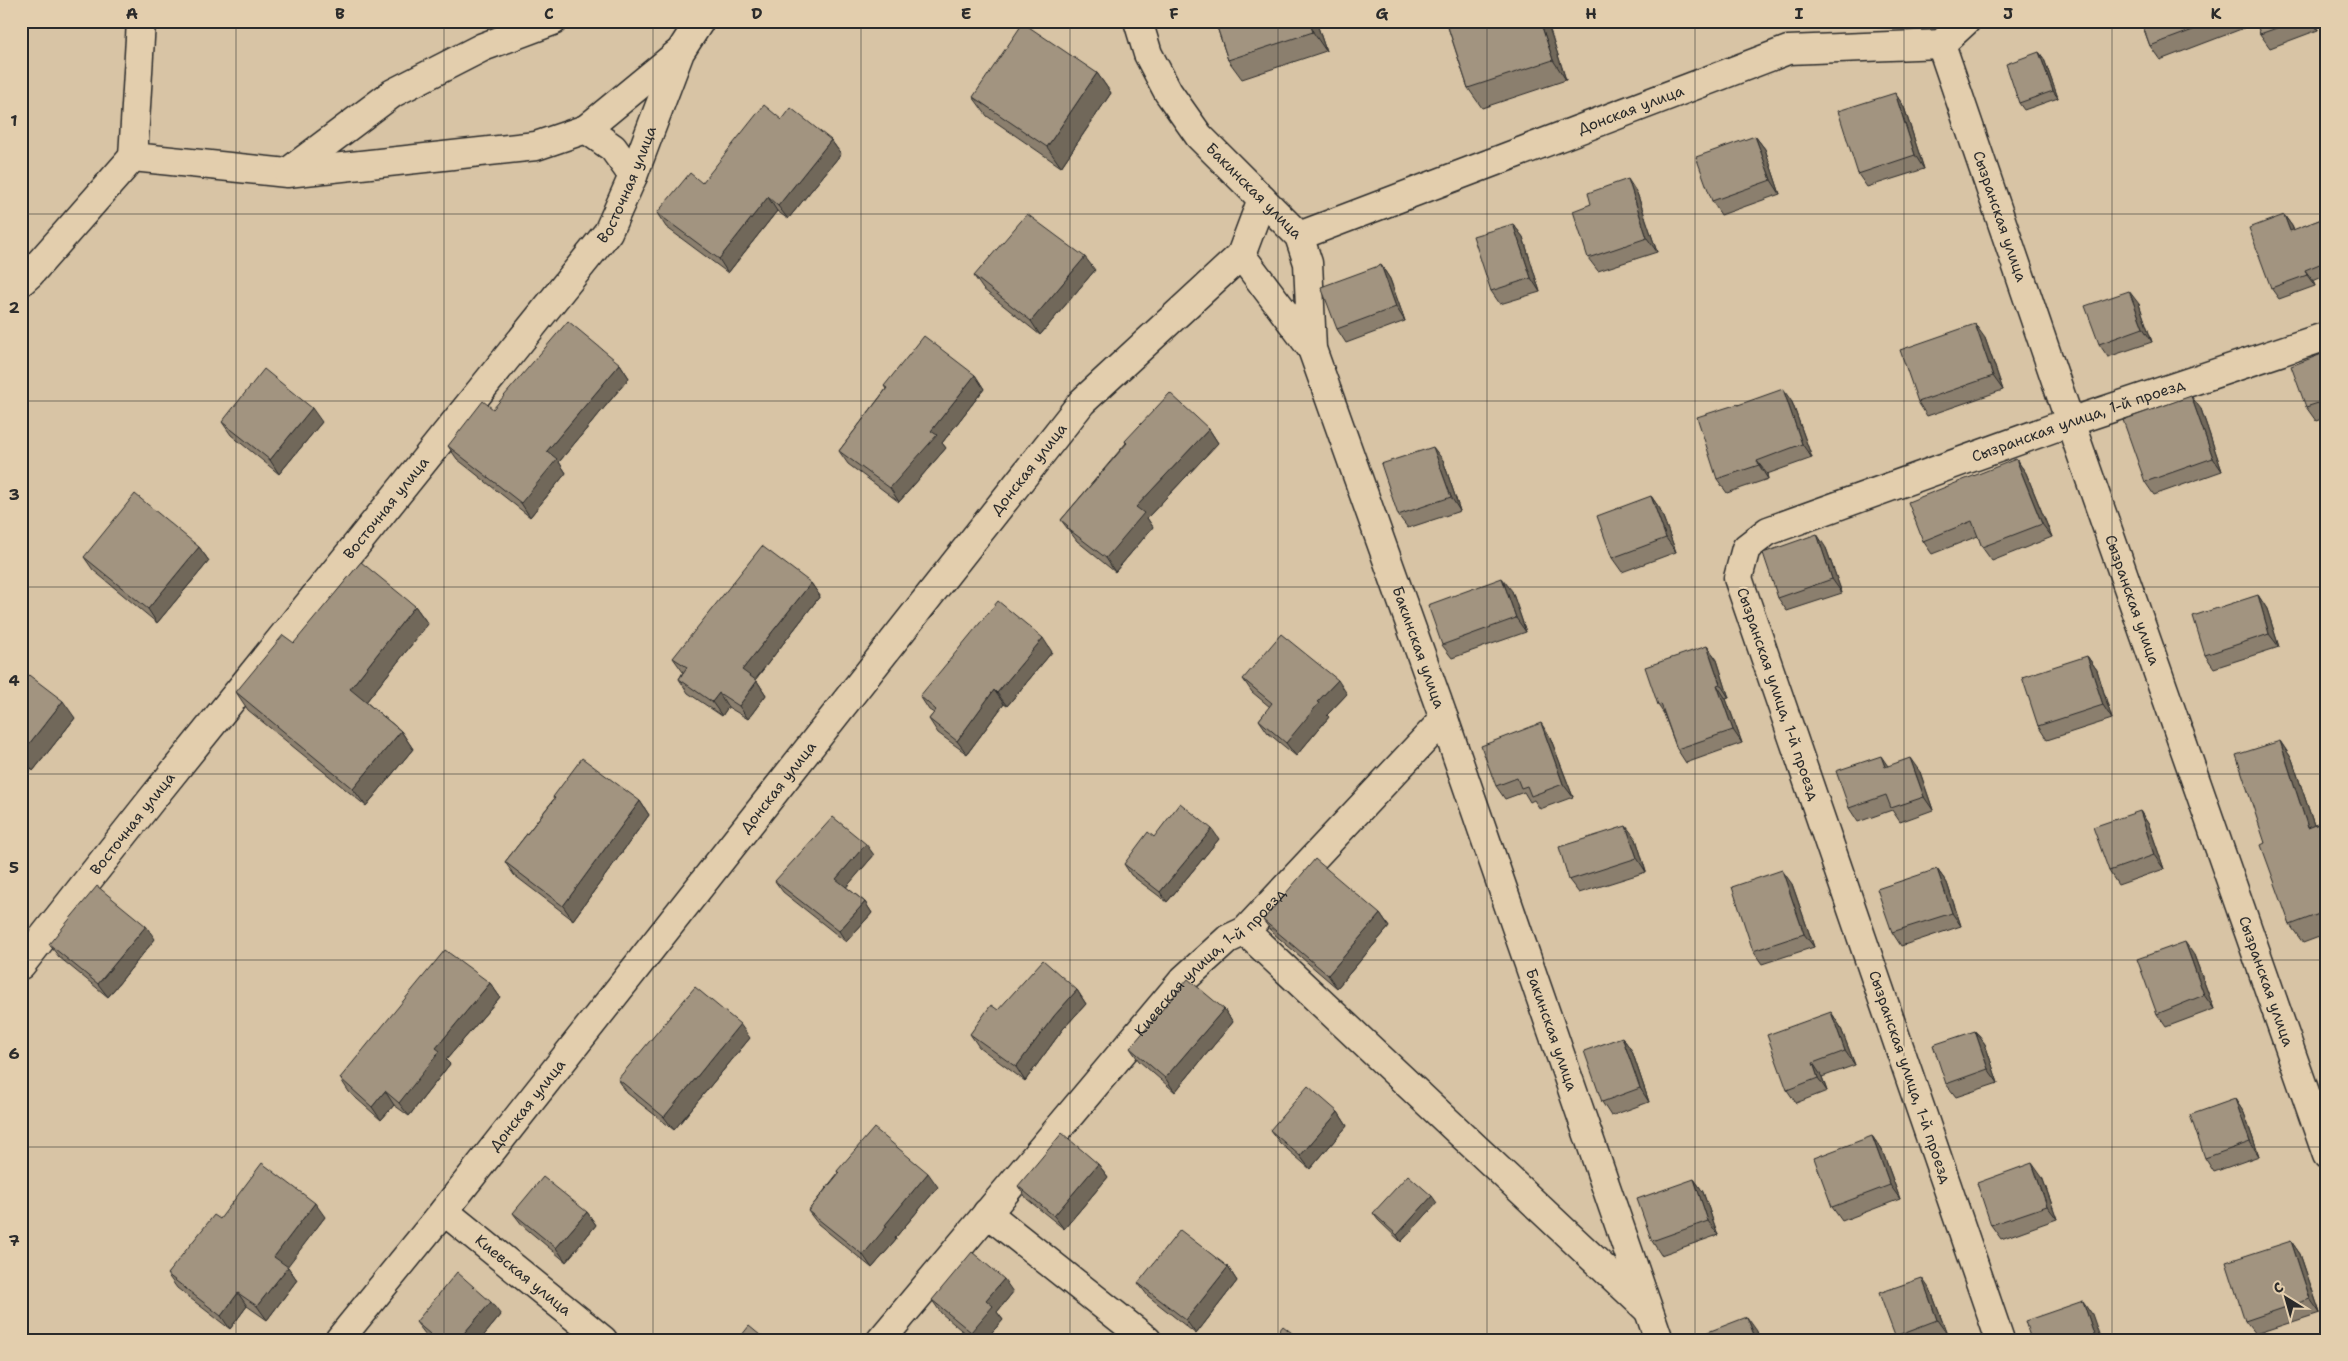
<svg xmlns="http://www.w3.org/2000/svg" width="2348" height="1361" font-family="'Shantell Sans',sans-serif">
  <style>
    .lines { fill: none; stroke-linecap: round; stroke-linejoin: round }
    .minor-casing { stroke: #2b2b2b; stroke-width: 31 }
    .minor { stroke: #e3cead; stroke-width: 28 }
    .wall { fill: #8b7f6e; stroke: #2b2b2b }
    .shaded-wall { fill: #71685a; stroke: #2b2b2b }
    .building { fill: #a29480; stroke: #2b2b2b }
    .grid { fill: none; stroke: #2b2b2b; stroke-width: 1; stroke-opacity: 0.55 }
    .labels { text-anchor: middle; stroke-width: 4.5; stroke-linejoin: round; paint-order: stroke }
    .street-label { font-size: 15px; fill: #2b2b2b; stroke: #e3cead }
    .neatline { fill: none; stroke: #2b2b2b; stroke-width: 2 }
    .grid-label { font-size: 16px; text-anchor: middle; font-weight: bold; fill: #2b2b2b }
  </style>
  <rect width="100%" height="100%" fill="#d8c4a5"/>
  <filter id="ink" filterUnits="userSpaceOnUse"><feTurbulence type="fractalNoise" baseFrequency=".02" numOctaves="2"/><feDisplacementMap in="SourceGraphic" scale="10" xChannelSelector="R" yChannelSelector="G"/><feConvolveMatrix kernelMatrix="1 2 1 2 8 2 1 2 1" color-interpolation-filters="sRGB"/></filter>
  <g filter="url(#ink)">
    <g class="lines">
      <defs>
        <g id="minor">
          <path d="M141 21 133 157 287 173 536 146 586 129 613 148 633 176"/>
          <path id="s1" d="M1138 21 1148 54 1168 92 1199 136 1299 236 1308 263 1312 349 1444 719 1659 1340"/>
          <path id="s2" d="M1941 44 2070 422 2327 1155"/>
          <path d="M586 129 677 54"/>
          <path d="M288 172 393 93 483 47 553 21"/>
          <path d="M1262 199 1241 255 1312 349"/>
          <path id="s3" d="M1299 236 1788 50 1941 44 1966 21"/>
          <path d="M21 282 30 274 133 157"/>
          <path d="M1245 931 1646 1308"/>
          <path id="s4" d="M21 965 152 799 608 232 633 176 680 52 700 21"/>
          <path id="s5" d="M444 1211 603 1340"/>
          <path d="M987 1213 1147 1340"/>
          <path id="s6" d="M339 1340 444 1211 1082 402 1241 255"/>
          <path id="s7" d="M881 1340 1184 979 1228 939 1245 931 1444 719"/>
          <path id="s8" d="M2000 1340 1738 578 1746 548 1768 531 2070 422 2327 336"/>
        </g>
      </defs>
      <use href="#minor" class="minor-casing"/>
      <use href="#minor" class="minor"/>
    </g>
    <g class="wall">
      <path d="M1215 21H1316L1326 51 1242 79 1228 60Z"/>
      <path d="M1446 21H1547L1566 80 1482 108 1468 88Z"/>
      <path d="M1722 21H1738L1725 26Z"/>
      <path d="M2141 21H2321L2316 23 2318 30 2270 48 2260 34 2257 23 2160 60 2150 46Z"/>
      <path d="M2039 52 2044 59 2058 98 2024 110 2019 103Z"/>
      <path d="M1097 73 1111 93 1061 167 987 116 973 97Z"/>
      <path d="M1895 93 1904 107 1924 169 1867 187 1858 174Z"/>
      <path d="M782 120 831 140 841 154 788 219 777 211 728 273 666 227 657 213 702 183Z"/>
      <path d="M1755 136 1765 149 1780 194 1721 215 1712 201Z"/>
      <path d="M1637 193 1657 252 1598 271 1588 258 1591 204Z"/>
      <path d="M2284 215 2292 226 2294 230 2327 217V275L2313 281 2315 286 2279 299 2271 288Z"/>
      <path d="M1513 224 1523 237 1540 292 1500 304 1491 291Z"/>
      <path d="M1381 265 1390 279 1405 321 1346 343 1337 329Z"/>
      <path d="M1095 270 1040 335 983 289 974 276Z"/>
      <path d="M2139 304 2152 342 2108 357 2099 344Z"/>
      <path d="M1985 338 2003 390 1927 416 1918 402Z"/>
      <path d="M2327 352V417L2316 421 2306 407Z"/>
      <path d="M620 364 629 378 559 462 566 473 530 517 457 459 448 446 493 409Z"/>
      <path d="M975 375 984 389 942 443 946 448 899 502 848 464 839 451 886 389 884 386Z"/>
      <path d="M1792 402 1812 458 1767 474 1768 479 1727 493 1717 479 1738 404 1739 405Z"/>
      <path d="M2201 409 2222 471 2154 495 2145 482Z"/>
      <path d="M222 422H322L279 474 231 435Z"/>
      <path d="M1209 429 1218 443 1147 518 1153 527 1115 572 1077 541 1061 520 1126 443 1125 441Z"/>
      <path d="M2016 459 2026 473 2052 537 1992 561 1982 547 1978 536 1932 554 1923 541Z"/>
      <path d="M1443 460 1460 511 1408 528 1398 515Z"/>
      <path d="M1651 496 1660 509 1676 552 1622 572 1612 558Z"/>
      <path d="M199 547 209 561 157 623 93 570 84 557Z"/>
      <path d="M1826 548 1842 593 1787 611 1778 598Z"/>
      <path d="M811 583 820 596 755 680 757 681 766 695 748 719 728 707 722 716 688 693 679 679 683 672 673 658Z"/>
      <path d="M1512 591 1526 632 1452 658 1442 645Z"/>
      <path d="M2258 595 2267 609 2279 647 2214 668 2205 655Z"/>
      <path d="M415 606 428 624 366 702 401 731 413 749 366 806 248 710 236 692 294 643Z"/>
      <path d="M1707 646 1717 660 1729 698 1726 699 1742 743 1686 763 1677 749 1664 714 1658 705Z"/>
      <path d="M1052 652 1007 706 1004 704 967 754 938 733 929 719 934 713 929 710 920 696Z"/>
      <path d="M2087 656 2097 670 2112 719 2047 740 2038 726Z"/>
      <path d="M21 669 75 718 33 771 31 769 21 781Z"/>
      <path d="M1243 679 1347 694 1327 715 1329 717 1296 756 1268 733 1259 720 1270 707 1252 692Z"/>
      <path d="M1550 737 1573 797 1540 809 1534 800 1530 802 1524 792 1505 799 1496 786Z"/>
      <path d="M2280 741 2292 759 2314 825 2327 821V934L2303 943 2290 925 2265 843Z"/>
      <path d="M1888 766 1920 772 1933 810 1900 822 1892 810 1858 822 1849 808Z"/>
      <path d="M553 797 640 801 649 815 573 920 514 875 505 862 554 799Z"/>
      <path d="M2140 811 2149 825 2164 869 2118 885 2109 871Z"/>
      <path d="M1154 837 1219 839 1167 902 1131 875 1124 864Z"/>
      <path d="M1636 839 1646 872 1579 893 1569 880Z"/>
      <path d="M874 855 846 887 865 902 872 913 846 942 783 892 775 881Z"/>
      <path d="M1937 869 1947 883 1961 926 1901 946 1892 932Z"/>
      <path d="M1792 884 1814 947 1762 964 1753 951Z"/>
      <path d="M1380 914 1389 927 1337 988 1273 933 1263 920Z"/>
      <path d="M155 939 108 997 59 957 49 944Z"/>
      <path d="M2194 955 2214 1009 2166 1027 2157 1014Z"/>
      <path d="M490 983 500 997 446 1060 450 1064 409 1116 394 1105 381 1120 349 1092 340 1078Z"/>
      <path d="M1077 990 1086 1004 1063 1029 1025 1081 979 1047 970 1034 998 1010Z"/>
      <path d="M1224 1009 1233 1022 1175 1092 1139 1061 1130 1048Z"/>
      <path d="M1831 1012 1840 1026 1855 1065 1822 1077 1827 1091 1796 1103 1787 1090Z"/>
      <path d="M1975 1031 1985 1044 1998 1083 1956 1097 1946 1084Z"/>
      <path d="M1622 1037 1632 1051 1649 1102 1611 1116 1602 1102Z"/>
      <path d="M750 1038 674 1130 627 1093 618 1079Z"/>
      <path d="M2235 1099 2244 1113 2259 1156 2214 1172 2205 1158Z"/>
      <path d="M1338 1112 1347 1126 1310 1169 1280 1143 1270 1130Z"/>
      <path d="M1872 1136 1882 1150 1900 1199 1842 1221 1832 1207Z"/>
      <path d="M1098 1164 1108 1177 1064 1229 1027 1199 1018 1186Z"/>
      <path d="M837 1171 938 1187 895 1238 896 1240 872 1268 818 1224 808 1211 838 1173Z"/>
      <path d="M2042 1177 2057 1219 2001 1239 1991 1225Z"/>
      <path d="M1694 1179 1703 1192 1718 1235 1661 1255 1652 1241Z"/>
      <path d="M1437 1203 1401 1242 1378 1220 1373 1213Z"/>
      <path d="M587 1212 596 1225 566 1262 523 1226 513 1213Z"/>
      <path d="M325 1217 287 1266 297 1280 267 1320 247 1306 230 1329 177 1288 167 1274 220 1219Z"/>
      <path d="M2291 1241 2300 1254 2320 1313 2255 1334 2245 1321Z"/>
      <path d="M1228 1267 1237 1281 1196 1334 1148 1296 1138 1283Z"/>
      <path d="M1931 1291 1947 1334 1930 1340H1898L1895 1336Z"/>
      <path d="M1013 1292 997 1312 1003 1320 985 1340H973L941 1313 932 1300Z"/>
      <path d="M501 1315 480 1340H431L426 1335 416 1322Z"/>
    </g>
    <g class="shaded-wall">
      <path d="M1309 21H1316L1326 51 1313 32Z"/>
      <path d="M1540 21H1547L1566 80 1553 60Z"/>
      <path d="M2312 21H2314L2318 30Z"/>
      <path d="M2039 52 2044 59 2058 98 2053 91Z"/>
      <path d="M1097 73 1111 93 1061 167 1047 147Z"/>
      <path d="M1895 93 1904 107 1924 169 1915 155Z"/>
      <path d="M1755 136 1765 149 1780 194 1771 180Z"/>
      <path d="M831 140 841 154 788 219 778 206Z"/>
      <path d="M1628 179 1637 193 1657 252 1647 238Z"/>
      <path d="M768 197 777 211 728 273 719 259Z"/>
      <path d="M2284 215 2292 226 2298 242 2290 231Z"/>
      <path d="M1513 224 1523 237 1540 292 1531 278Z"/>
      <path d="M1085 257 1095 270 1040 335 1031 321Z"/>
      <path d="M1381 265 1390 279 1405 321 1396 307Z"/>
      <path d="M2305 270 2313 281 2315 286 2307 275Z"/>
      <path d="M2129 291 2139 304 2152 342 2143 328Z"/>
      <path d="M1975 324 1985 338 2003 390 1993 376Z"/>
      <path d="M620 364 629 378 559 462 566 473 530 517 521 503 547 451Z"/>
      <path d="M975 375 984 389 942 443 946 448 899 502 890 488 931 431Z"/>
      <path d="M1783 389 1792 402 1812 458 1802 444Z"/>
      <path d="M2191 396 2201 409 2222 471 2213 458Z"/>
      <path d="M312 408 322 422 279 474 270 460Z"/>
      <path d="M1209 429 1218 443 1147 518 1153 527 1115 572 1106 558 1136 507Z"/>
      <path d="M1433 447 1443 460 1460 511 1451 497Z"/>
      <path d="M2016 459 2026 473 2052 537 2042 524Z"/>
      <path d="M1757 461 1767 474 1768 479 1759 465Z"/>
      <path d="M1651 496 1660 509 1676 552 1666 538Z"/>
      <path d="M1817 534 1826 548 1842 593 1832 579Z"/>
      <path d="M199 547 209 561 157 623 148 609Z"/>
      <path d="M1502 578 1512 591 1526 632 1516 618Z"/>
      <path d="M811 583 820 596 752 684 742 670Z"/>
      <path d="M2258 595 2267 609 2279 647 2269 634Z"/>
      <path d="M415 606 428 624 362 707 350 689Z"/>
      <path d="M1043 638 1052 652 1007 706 997 693Z"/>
      <path d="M1707 646 1717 660 1729 698 1720 684Z"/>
      <path d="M2087 656 2097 670 2112 719 2103 705Z"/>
      <path d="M1338 680 1347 694 1327 715 1329 717 1296 756 1286 743 1317 702Z"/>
      <path d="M757 681 766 695 748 719 739 706Z"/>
      <path d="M1717 685 1726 699 1742 743 1733 730Z"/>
      <path d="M994 690 1004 704 967 754 957 741Z"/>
      <path d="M719 693 728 707 722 716 712 702Z"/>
      <path d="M63 701 75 718 33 771 21 754Z"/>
      <path d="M1541 723 1550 737 1573 797 1563 784Z"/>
      <path d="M401 731 413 749 366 806 353 789Z"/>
      <path d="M2280 741 2292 759 2321 846 2308 828Z"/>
      <path d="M21 756 31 769 21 781Z"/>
      <path d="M1881 756 1890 769 1885 767Z"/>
      <path d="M1910 758 1920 772 1933 810 1924 797Z"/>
      <path d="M640 801 649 815 573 920 563 906Z"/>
      <path d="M2140 811 2149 825 2164 869 2154 855Z"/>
      <path d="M1626 826 1636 839 1646 872 1637 858Z"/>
      <path d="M1212 829 1219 839 1167 902 1160 892Z"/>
      <path d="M866 844 874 855 844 890 836 879Z"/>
      <path d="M1937 869 1947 883 1961 926 1952 913Z"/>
      <path d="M1782 870 1792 884 1814 947 1804 934Z"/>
      <path d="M865 902 872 913 846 942 839 931Z"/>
      <path d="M1380 914 1389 927 1337 988 1328 975Z"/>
      <path d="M146 926 155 939 108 997 98 984Z"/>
      <path d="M2185 942 2194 955 2214 1009 2204 995Z"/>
      <path d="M490 983 500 997 446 1060 450 1064 409 1116 399 1103 436 1048Z"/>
      <path d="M1077 990 1086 1004 1063 1029 1025 1081 1016 1067 1054 1016Z"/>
      <path d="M1224 1009 1233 1022 1175 1092 1165 1078Z"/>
      <path d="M1831 1012 1840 1026 1855 1065 1845 1051Z"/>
      <path d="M740 1024 750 1038 674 1130 664 1117Z"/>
      <path d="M1975 1031 1985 1044 1998 1083 1988 1069Z"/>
      <path d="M1622 1037 1632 1051 1649 1102 1640 1088Z"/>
      <path d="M1813 1063 1822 1077 1827 1091 1818 1078Z"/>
      <path d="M385 1091 394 1105 381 1120 372 1107Z"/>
      <path d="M2235 1099 2244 1113 2259 1156 2250 1142Z"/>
      <path d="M1338 1112 1347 1126 1310 1169 1300 1156Z"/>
      <path d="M1872 1136 1882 1150 1900 1199 1890 1185Z"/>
      <path d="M2032 1163 2042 1177 2057 1219 2047 1206Z"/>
      <path d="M1098 1164 1108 1177 1064 1229 1054 1216Z"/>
      <path d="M928 1173 938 1187 895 1238 896 1240 872 1268 863 1255 885 1225Z"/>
      <path d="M1694 1179 1703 1192 1718 1235 1708 1221Z"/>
      <path d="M1432 1196 1437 1203 1401 1242 1397 1235Z"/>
      <path d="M315 1203 325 1217 284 1271 274 1257Z"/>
      <path d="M587 1212 596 1225 566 1262 556 1248Z"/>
      <path d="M2291 1241 2300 1254 2320 1313 2310 1299Z"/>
      <path d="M288 1267 297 1280 267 1320 257 1306Z"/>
      <path d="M1228 1267 1237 1281 1196 1334 1186 1320Z"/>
      <path d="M1922 1278 1931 1291 1947 1334 1937 1320Z"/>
      <path d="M1004 1279 1013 1292 997 1312 1003 1320 985 1340H976L971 1332 986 1300Z"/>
      <path d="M238 1293 247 1306 230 1329 221 1316Z"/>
      <path d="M2083 1301 2092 1314 2101 1340H2096Z"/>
      <path d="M491 1302 501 1315 480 1340H458Z"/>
      <path d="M1747 1317 1757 1331 1760 1340H1756Z"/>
    </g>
    <g class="building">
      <path d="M1215 21H1309L1313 32 1228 60Z"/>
      <path d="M1446 21H1540L1553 60 1468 88Z"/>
      <path d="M2141 21H2217L2150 46Z"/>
      <path d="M2256 21H2296L2260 34Z"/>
      <path d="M1023 23 1097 73 1047 147 973 97Z"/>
      <path d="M2039 52 2053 91 2019 103 2006 64Z"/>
      <path d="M1895 93 1915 155 1858 174 1838 111Z"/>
      <path d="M764 105 782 120 791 108 831 140 778 206 768 197 719 259 657 213 690 173 702 183Z"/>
      <path d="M1755 136 1771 180 1712 201 1696 157Z"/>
      <path d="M1628 179 1647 238 1588 258 1573 211 1591 204 1588 193Z"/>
      <path d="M1027 214 1085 257 1031 321 974 276Z"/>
      <path d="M2284 215 2290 231 2327 217V261L2305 270 2307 275 2271 288 2249 228Z"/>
      <path d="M1513 224 1531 278 1491 291 1473 236Z"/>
      <path d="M1381 265 1396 307 1337 329 1321 287Z"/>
      <path d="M2129 291 2143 328 2099 344 2085 306Z"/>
      <path d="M568 321 620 364 547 451 557 459 521 503 448 446 483 401 493 409Z"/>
      <path d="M1975 324 1993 376 1918 402 1900 350Z"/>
      <path d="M924 336 975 375 931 431 937 435 890 488 839 451 887 388 884 386Z"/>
      <path d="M2327 352V400L2306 407 2291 366Z"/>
      <path d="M264 369 312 408 270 460 222 422Z"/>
      <path d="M1783 389 1802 444 1757 461 1759 465 1717 479 1697 417 1738 404V405Z"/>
      <path d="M1170 393 1209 429 1136 507 1144 513 1106 558 1067 528 1068 526 1061 520 1127 443 1125 441Z"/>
      <path d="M2191 396 2213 458 2145 482 2123 420Z"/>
      <path d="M1433 447 1451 497 1398 515 1381 464Z"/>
      <path d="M2016 459 2042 524 1982 547 1972 521 1923 541 1908 502Z"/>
      <path d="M135 494 199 547 148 609 84 557Z"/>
      <path d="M1651 496 1666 538 1612 558 1597 516Z"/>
      <path d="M1817 534 1832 579 1778 598 1763 553Z"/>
      <path d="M762 546 811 583 742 670 757 681 739 706 719 693 712 702 679 679 687 667 673 658Z"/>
      <path d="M361 562 415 606 350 689 401 731 353 789 236 692 283 635 294 643Z"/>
      <path d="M1502 578 1516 618 1442 645 1428 605Z"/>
      <path d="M2258 595 2269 634 2205 655 2193 616Z"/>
      <path d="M998 601 1043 638 997 693 994 690 957 741 929 719 936 710 920 696Z"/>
      <path d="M1281 634 1338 680 1317 702 1319 703 1286 743 1259 720 1272 703 1243 679Z"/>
      <path d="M1707 646 1720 684 1717 685 1733 730 1677 749 1661 704 1658 705 1645 667Z"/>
      <path d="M2087 656 2103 705 2038 726 2022 677Z"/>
      <path d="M21 669 63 701 21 754Z"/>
      <path d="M1541 723 1563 784 1531 796 1527 786 1521 788 1517 778 1496 786 1481 746Z"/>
      <path d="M2280 741 2308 828 2327 821V911L2290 925 2261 845 2265 843 2236 755Z"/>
      <path d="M1881 756 1885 767 1910 758 1924 797 1891 808 1886 795 1849 808 1836 771Z"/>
      <path d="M582 758 640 801 563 906 505 862 555 798 553 797Z"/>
      <path d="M1180 803 1212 829 1160 892 1124 864 1148 832 1154 837Z"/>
      <path d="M2140 811 2154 855 2109 871 2093 827Z"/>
      <path d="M833 817 866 844 836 879 865 902 839 931 775 881Z"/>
      <path d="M1626 826 1637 858 1569 880 1559 847Z"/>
      <path d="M1315 859 1380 914 1328 975 1263 920Z"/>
      <path d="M1937 869 1952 913 1892 932 1877 889Z"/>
      <path d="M1782 870 1804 934 1753 951 1732 887Z"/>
      <path d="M97 886 146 926 98 984 49 944Z"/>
      <path d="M2185 942 2204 995 2157 1014 2137 959Z"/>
      <path d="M445 950 490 983 436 1048 440 1051 399 1103 385 1091 372 1107 340 1078Z"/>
      <path d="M1043 960 1077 990 1054 1016 1016 1067 970 1034 991 1005 998 1010Z"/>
      <path d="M1188 979 1224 1009 1165 1078 1130 1048Z"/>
      <path d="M695 987 740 1024 664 1117 618 1079Z"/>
      <path d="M1831 1012 1845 1051 1813 1063 1818 1078 1787 1090 1767 1035Z"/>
      <path d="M1975 1031 1988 1069 1946 1084 1933 1045Z"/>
      <path d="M1622 1037 1640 1088 1602 1102 1584 1051Z"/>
      <path d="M1308 1086 1338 1112 1300 1156 1270 1130Z"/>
      <path d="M2235 1099 2250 1142 2205 1158 2190 1115Z"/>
      <path d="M874 1128 928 1173 885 1225 887 1226 863 1255 808 1211 839 1173 837 1171Z"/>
      <path d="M1062 1133 1098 1164 1054 1216 1018 1186Z"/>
      <path d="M1872 1136 1890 1185 1832 1207 1814 1158Z"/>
      <path d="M262 1163 315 1203 274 1257 288 1267 257 1306 238 1293 221 1316 167 1274 214 1215 220 1219Z"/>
      <path d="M2032 1163 2047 1206 1991 1225 1977 1183Z"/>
      <path d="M1408 1175 1432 1196 1397 1235 1373 1213Z"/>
      <path d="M543 1177 587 1212 556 1248 513 1213Z"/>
      <path d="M1694 1179 1708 1221 1652 1241 1637 1199Z"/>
      <path d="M1180 1230 1228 1267 1186 1320 1138 1283Z"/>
      <path d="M2291 1241 2310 1299 2245 1321 2226 1262Z"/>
      <path d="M972 1252 1004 1279 986 1300 993 1306 971 1332 932 1300Z"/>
      <path d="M457 1272 491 1302 458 1340H437L416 1322Z"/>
      <path d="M1922 1278 1937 1320 1895 1336 1879 1293Z"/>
      <path d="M2083 1301 2096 1340H2031L2025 1321Z"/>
      <path d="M1747 1317 1756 1340H1687Z"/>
      <path d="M749 1326 766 1340H738Z"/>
      <path d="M1283 1326 1301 1340H1272Z"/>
    </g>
  </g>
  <path class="grid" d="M236 21V1340M444 21V1340M653 21V1340M861 21V1340M1070 21V1340M1278 21V1340M1487 21V1340M1695 21V1340M1904 21V1340M2112 21V1340M21 214H2327M21 401H2327M21 587H2327M21 774H2327M21 960H2327M21 1147H2327"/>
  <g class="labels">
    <g class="street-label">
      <text dy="5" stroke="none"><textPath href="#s3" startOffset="355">Донская улица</textPath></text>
      <text dy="5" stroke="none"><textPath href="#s4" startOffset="990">Восточная улица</textPath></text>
      <text dy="5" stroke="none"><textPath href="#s1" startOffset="209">Бакинская улица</textPath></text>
      <text dy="5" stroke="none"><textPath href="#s2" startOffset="182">Сызранская улица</textPath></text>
      <text dy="5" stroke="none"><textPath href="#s8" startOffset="1194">Сызранская улица, 1-й проезд</textPath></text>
      <text dy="5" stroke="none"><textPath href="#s6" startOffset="1111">Донская улица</textPath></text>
      <text dy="5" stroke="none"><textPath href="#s4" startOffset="585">Восточная улица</textPath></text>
      <text dy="5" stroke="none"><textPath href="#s2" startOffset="588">Сызранская улица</textPath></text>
      <text dy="5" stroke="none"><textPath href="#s1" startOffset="704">Бакинская улица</textPath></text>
      <text transform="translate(1778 694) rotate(71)" y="5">Сызранская улица, 1-й проезд</text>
      <text dy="5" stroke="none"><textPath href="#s6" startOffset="706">Донская улица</textPath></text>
      <text dy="5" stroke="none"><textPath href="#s4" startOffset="180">Восточная улица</textPath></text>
      <text dy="5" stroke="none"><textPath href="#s7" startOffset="502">Киевская улица, 1-й проезд</textPath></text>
      <text dy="5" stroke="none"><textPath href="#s2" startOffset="992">Сызранская улица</textPath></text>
      <text dy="5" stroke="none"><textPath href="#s1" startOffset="1109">Бакинская улица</textPath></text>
      <text transform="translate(1910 1077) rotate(71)" y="5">Сызранская улица, 1-й проезд</text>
      <text dy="5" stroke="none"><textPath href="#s6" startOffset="301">Донская улица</textPath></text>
      <text dy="5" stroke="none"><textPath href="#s5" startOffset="102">Киевская улица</textPath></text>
    </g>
  </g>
  <rect width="2348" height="1361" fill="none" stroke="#e3cead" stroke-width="55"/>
  <g transform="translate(2286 1298) rotate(323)" stroke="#e3cead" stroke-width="4" paint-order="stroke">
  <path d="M0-4L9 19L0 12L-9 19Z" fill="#2b2b2b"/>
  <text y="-8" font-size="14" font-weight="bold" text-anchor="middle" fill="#2b2b2b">С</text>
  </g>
  <rect x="28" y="28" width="2292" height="1306" class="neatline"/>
  <g class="grid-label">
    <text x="132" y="19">A</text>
    <text x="340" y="19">B</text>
    <text x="549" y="19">C</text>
    <text x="757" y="19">D</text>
    <text x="966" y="19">E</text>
    <text x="1174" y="19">F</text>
    <text x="1382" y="19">G</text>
    <text x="1591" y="19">H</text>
    <text x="1799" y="19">I</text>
    <text x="2008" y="19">J</text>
    <text x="2216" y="19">K</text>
    <text x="14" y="126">1</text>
    <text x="14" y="313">2</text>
    <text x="14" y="500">3</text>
    <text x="14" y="686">4</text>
    <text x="14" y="873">5</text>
    <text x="14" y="1059">6</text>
    <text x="14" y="1246">7</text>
  </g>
</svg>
